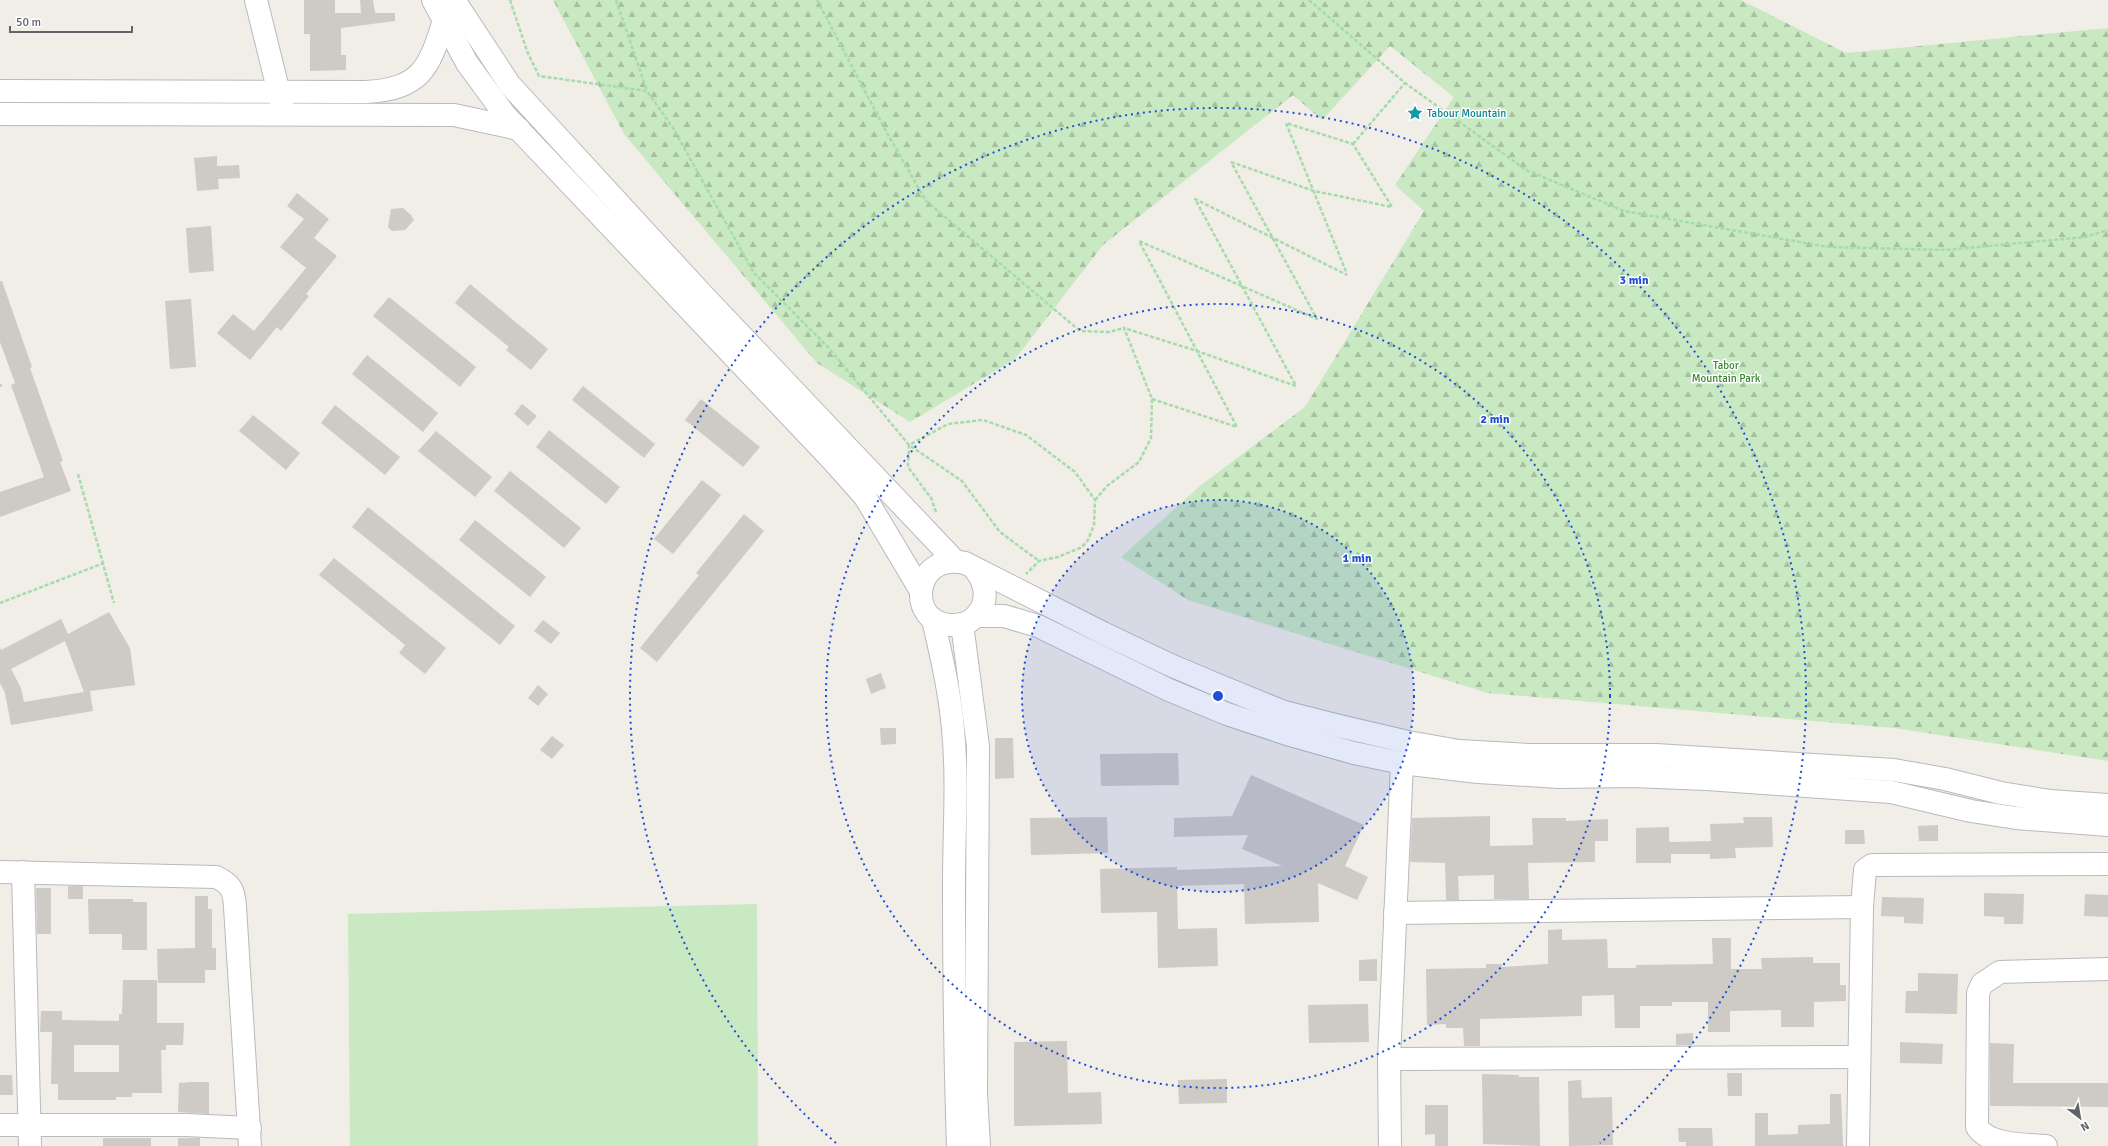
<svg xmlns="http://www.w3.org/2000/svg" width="2108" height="1146" font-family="Signika,sans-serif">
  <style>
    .grass { fill: #c9e9c2 }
    .forest { fill: url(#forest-firs) }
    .building { fill: #cecac6; fill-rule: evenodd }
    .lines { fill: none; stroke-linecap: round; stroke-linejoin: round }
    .minor-casing { stroke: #b7babe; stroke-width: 24 }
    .path { stroke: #a5dca9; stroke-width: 2.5; stroke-dasharray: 4 2; stroke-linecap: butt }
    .minor { stroke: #fff; stroke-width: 22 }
    .ring { fill: none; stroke: #1d4ed8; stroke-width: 2; stroke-dasharray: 2 4 }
    .labels { text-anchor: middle; stroke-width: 3; stroke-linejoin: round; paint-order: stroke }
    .culture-label { font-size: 11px; fill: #0d838f; stroke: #fff; text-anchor: start }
    .park-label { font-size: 11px; fill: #3a8430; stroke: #fff }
    .centre { fill: #1d4ed8; stroke: #fff; stroke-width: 2 }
    .ring-label { font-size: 12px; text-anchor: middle; font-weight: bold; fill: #1d4ed8; stroke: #fff; stroke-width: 3; stroke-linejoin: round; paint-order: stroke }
  </style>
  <defs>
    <pattern id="forest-firs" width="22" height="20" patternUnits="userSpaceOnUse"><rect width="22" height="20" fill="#c9e9c2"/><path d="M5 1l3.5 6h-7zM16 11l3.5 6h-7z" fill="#a6c0a1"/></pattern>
  </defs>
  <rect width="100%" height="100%" fill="#f1ede7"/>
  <path class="grass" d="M757 904 758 1146H350L348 914Z"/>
  <path class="forest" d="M553 0H1741L1846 53 2108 28V761L1894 728 1488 693 1188 600 1121 557 1200 486 1305 407 1424 211 1395 185 1454 97 1390 46 1322 120 1293 95 1103 245 1015 359 910 422 817 363 624 134Z"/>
  <g class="building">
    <path d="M304 0H335V13H361L360 0H373L375 13H395V21L341 28V55H346V70L310 71V34H304Z"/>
    <path d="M217 156V166L239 165 240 178 218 179 219 189 197 191 194 158Z"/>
    <path d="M297 193 329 219 314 238 337 256 306 294 309 296 281 331 277 327 250 360 217 333 233 314 254 331 306 268 280 247 304 219 287 206Z"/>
    <path d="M403 208 411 215 414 220 405 230 392 231 388 227 391 209Z"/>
    <path d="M211 226 214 271 189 273 186 228Z"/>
    <path d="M0 281H2L32 367 30 368 63 461 60 462 71 491 0 517V492L44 477 11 385 15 383 0 342Z"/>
    <path d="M470 284 548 349 531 370 506 350 509 347 455 303Z"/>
    <path d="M389 297 476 367 460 387 373 316Z"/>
    <path d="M191 299 196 367 170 369 165 301Z"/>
    <path d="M367 355 438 413 423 432 352 374Z"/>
    <path d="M583 386 655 444 644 458 572 400Z"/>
    <path d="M701 399 760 447 743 467 685 420Z"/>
    <path d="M522 404 537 416 528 426 514 414Z"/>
    <path d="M335 405 400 457 385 475 321 423Z"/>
    <path d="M253 415 300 453 286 470 239 431Z"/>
    <path d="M549 430 620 487 606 504 536 447Z"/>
    <path d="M436 431 492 477 475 497 418 451Z"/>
    <path d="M510 471 581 528 564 548 494 491Z"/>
    <path d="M702 480 721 495 673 554 654 539Z"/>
    <path d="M368 507 515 626 500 645 352 527Z"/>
    <path d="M744 514 764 531 657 662 640 648 699 575 696 573Z"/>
    <path d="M475 520 546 577 530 597 459 540Z"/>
    <path d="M334 558 446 648 425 674 399 653 405 645 319 575Z"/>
    <path d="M109 612 130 648 135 685 90 691 93 711 11 725 5 693 0 683V647L1 650 61 619 68 634ZM65 641 84 692 24 702 21 688 11 669Z"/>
    <path d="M543 620 560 633 551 644 534 631Z"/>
    <path d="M881 673 886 688 871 694 866 679Z"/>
    <path d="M538 685 548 694 538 706 528 698Z"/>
    <path d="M880 728H896V744L881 745Z"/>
    <path d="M552 736 564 745 552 759 540 750Z"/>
    <path d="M995 738H1013L1014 778 995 779Z"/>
    <path d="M1178 753 1179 785 1101 786 1100 754Z"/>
    <path d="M1251 775 1364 825 1345 866 1368 877 1357 900 1318 883 1319 922 1245 924 1244 884 1177 886 1178 929 1217 928 1218 966 1158 968 1157 912 1101 913 1100 869 1177 867V870L1282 866 1242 849 1248 835 1174 837V818L1232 816Z"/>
    <path d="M1490 816V846L1533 845 1532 818H1566V821L1608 819V841H1595V862L1528 863 1529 899H1494V875L1458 876 1459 900H1446L1445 863 1410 862 1412 818Z"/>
    <path d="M1107 817 1108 853 1031 855 1030 818Z"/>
    <path d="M1743 817H1772L1773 847 1735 848 1736 858 1710 859V854H1671V863H1636V828L1669 827V841L1671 842 1711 841 1710 824 1744 823Z"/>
    <path d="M1938 825V841H1919L1918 826Z"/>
    <path d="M1845 830H1864L1865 844H1845Z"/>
    <rect x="68" y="886" width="15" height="13"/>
    <path d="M36 888H51V934H37Z"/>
    <path d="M1984 893 2024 894 2023 924H2004V917L1984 916Z"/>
    <path d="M2085 894 2108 895V917L2084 916Z"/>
    <path d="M195 896H208V909H212V948H216V970H205V983H158L157 949 195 948Z"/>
    <path d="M1882 897 1924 898 1923 924 1904 923V917L1881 916Z"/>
    <path d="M88 899H133V902H147V950H122V934H89Z"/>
    <path d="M1562 929V940L1607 939 1608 968H1636V965L1713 964 1712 938H1731V969H1762L1761 958 1813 957V963H1840V985H1846V1001L1814 1002V1027H1781V1010L1730 1011V1032H1708V1002H1672V1006H1640V1028H1615L1614 995 1582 996V1016L1480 1019V1046H1464L1463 1028H1446V1024L1427 1025 1426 969 1486 968V964H1502V967L1548 964V930Z"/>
    <path d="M1377 959V981H1359V960Z"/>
    <path d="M1918 973 1958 974 1957 1014 1905 1013 1906 991H1918Z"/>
    <path d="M123 980H157V1023H184L183 1045H166V1050H161L162 1093H132V1097H116V1100H58V1084H51L52 1032H40L41 1011H62V1020L119 1021V1014H122ZM74 1045H119V1072H74Z"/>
    <path d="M1368 1004 1369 1042 1309 1043 1308 1005Z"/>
    <path d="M1693 1033V1045H1676V1034Z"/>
    <path d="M1067 1041 1068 1093 1101 1092 1102 1124 1014 1126V1042Z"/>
    <path d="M1900 1042 1943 1044 1942 1064 1900 1063Z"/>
    <path d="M1990 1043 2014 1044 2013 1083H2108V1107L1990 1106Z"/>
    <path d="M1727 1073H1742V1096H1728Z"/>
    <path d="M1482 1074 1519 1075V1077H1539L1540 1146 1483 1144Z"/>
    <path d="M0 1075H12L13 1095H0Z"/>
    <path d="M1227 1079V1103L1179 1104 1178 1080Z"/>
    <path d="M1581 1080 1582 1098 1612 1097 1613 1145 1569 1146 1568 1081Z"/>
    <path d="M191 1082H209V1114L178 1112 179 1083Z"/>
    <path d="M1830 1094H1841L1843 1146H1755V1113H1768V1135L1798 1134V1125L1830 1124Z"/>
    <path d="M1425 1105H1448V1146H1435V1134L1425 1135Z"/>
    <path d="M1678 1128H1712L1713 1146H1686V1142H1679Z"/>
    <rect x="103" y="1138" width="48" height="8"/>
    <rect x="178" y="1138" width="22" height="8"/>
  </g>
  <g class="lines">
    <defs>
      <g id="minor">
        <path d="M256 0 282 105"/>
        <path d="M433 0 467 63 505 115 833 461 865 497 921 591"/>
        <path d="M454 0 510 85 701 293 955 561"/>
        <path d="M0 91 365 92C420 89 429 70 444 20"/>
        <path d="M0 114 454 115 519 129"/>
        <path d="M974 568C988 585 990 607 970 621 965 624 958 625 952 625 906 625 912 551 965 563L1103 633 1168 664 1220 686 1284 712 1339 726 1408 742 1459 751 1529 755H1656L1894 770 1945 779 2001 793 2050 801 2108 805"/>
        <path d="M977 616H1004L1038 626 1169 690 1227 714 1290 735 1354 753 1402 763 1478 772 1559 777 1632 776 1707 779 1891 792 1971 811 2016 818 2108 825"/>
        <path d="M933 619C941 655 950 692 953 729 958 781 954 831 954 883 954 971 955 1058 958 1146"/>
        <path d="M962 624 978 746 976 1094 979 1146"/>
        <path d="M0 872 216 877C231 884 234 890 235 907L250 1146"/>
        <path d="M23 872 30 1146"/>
        <path d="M1395 913 1862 907"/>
        <path d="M1389 1059 1859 1057"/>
        <path d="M0 1125H186L250 1128"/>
        <path d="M1390 1146 1389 1059 1402 763"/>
        <path d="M1858 1146 1862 907 1865 870 1872 865H1877L2108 864"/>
        <path d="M2046 1146C2024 1144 1990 1146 1977 1127L1978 993 1982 984 2000 972 2108 969"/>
      </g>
    </defs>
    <use href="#minor" class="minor-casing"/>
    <g class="path">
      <path d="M510 0 527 51 539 76 647 91 673 128 754 273 828 347 909 445 962 481 1000 532 1039 561"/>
      <path d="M616 0 647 91"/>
      <path d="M817 0 887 133 926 201 1080 331 1109 332 1124 328"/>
      <path d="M1309 0 1405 83 1526 170 1624 211 1828 247 1946 250 2085 237 2108 230"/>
      <path d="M1353 144 1405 83"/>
      <path d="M1231 162 1314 191 1392 207 1353 144 1286 123 1347 274"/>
      <path d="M0 386 2 385"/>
      <path d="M1152 399 1237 427 1139 241 1317 319 1231 162"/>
      <path d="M78 474 114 603"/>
      <path d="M1095 500 1107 486 1139 462 1151 438 1152 399 1124 328 1197 351 1296 386 1195 199 1347 275"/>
      <path d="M936 512 931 498 908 467 909 445 948 424 983 420 1026 435 1075 472 1095 500 1094 525 1088 540 1082 547 1058 557 1039 561 1026 574"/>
      <path d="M0 603 104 563"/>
    </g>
    <use href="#minor" class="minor"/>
  </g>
  <circle cx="1218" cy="696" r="196" fill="#1d4ed8" fill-opacity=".12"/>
  <g class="ring">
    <circle cx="1218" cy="696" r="196"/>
    <circle cx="1218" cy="696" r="392"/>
    <path d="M836 1143A588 588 0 1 1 1600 1143"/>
  </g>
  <defs>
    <symbol id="sight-bare" viewBox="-9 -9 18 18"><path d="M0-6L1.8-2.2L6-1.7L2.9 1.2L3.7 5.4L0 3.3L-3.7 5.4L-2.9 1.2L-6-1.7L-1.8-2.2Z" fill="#0f9aa8" stroke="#fff" stroke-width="2.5" paint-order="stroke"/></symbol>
  </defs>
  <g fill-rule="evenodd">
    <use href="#sight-bare" x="1404" y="102" width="22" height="22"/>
  </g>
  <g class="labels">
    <g class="culture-label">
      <text x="1427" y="117">Tabour Mountain</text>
    </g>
    <g class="park-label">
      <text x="1726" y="369">Tabor<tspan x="1726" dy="13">Mountain Park</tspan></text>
    </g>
  </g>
  <circle cx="1218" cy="696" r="6" class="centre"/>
  <g class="ring-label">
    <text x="1634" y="284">3 min</text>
    <text x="1495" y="423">2 min</text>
    <text x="1357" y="562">1 min</text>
  </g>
  <g transform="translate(2080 1118) rotate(149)" stroke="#ffffff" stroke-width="3" paint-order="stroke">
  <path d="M0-3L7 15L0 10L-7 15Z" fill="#5e6468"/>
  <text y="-6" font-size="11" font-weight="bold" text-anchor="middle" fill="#5e6468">N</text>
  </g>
  <path d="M10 26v6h122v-6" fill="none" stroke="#5e6468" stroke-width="2"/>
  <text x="16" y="26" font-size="12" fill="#5e6468" stroke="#ffffff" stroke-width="3" paint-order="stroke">50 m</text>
</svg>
